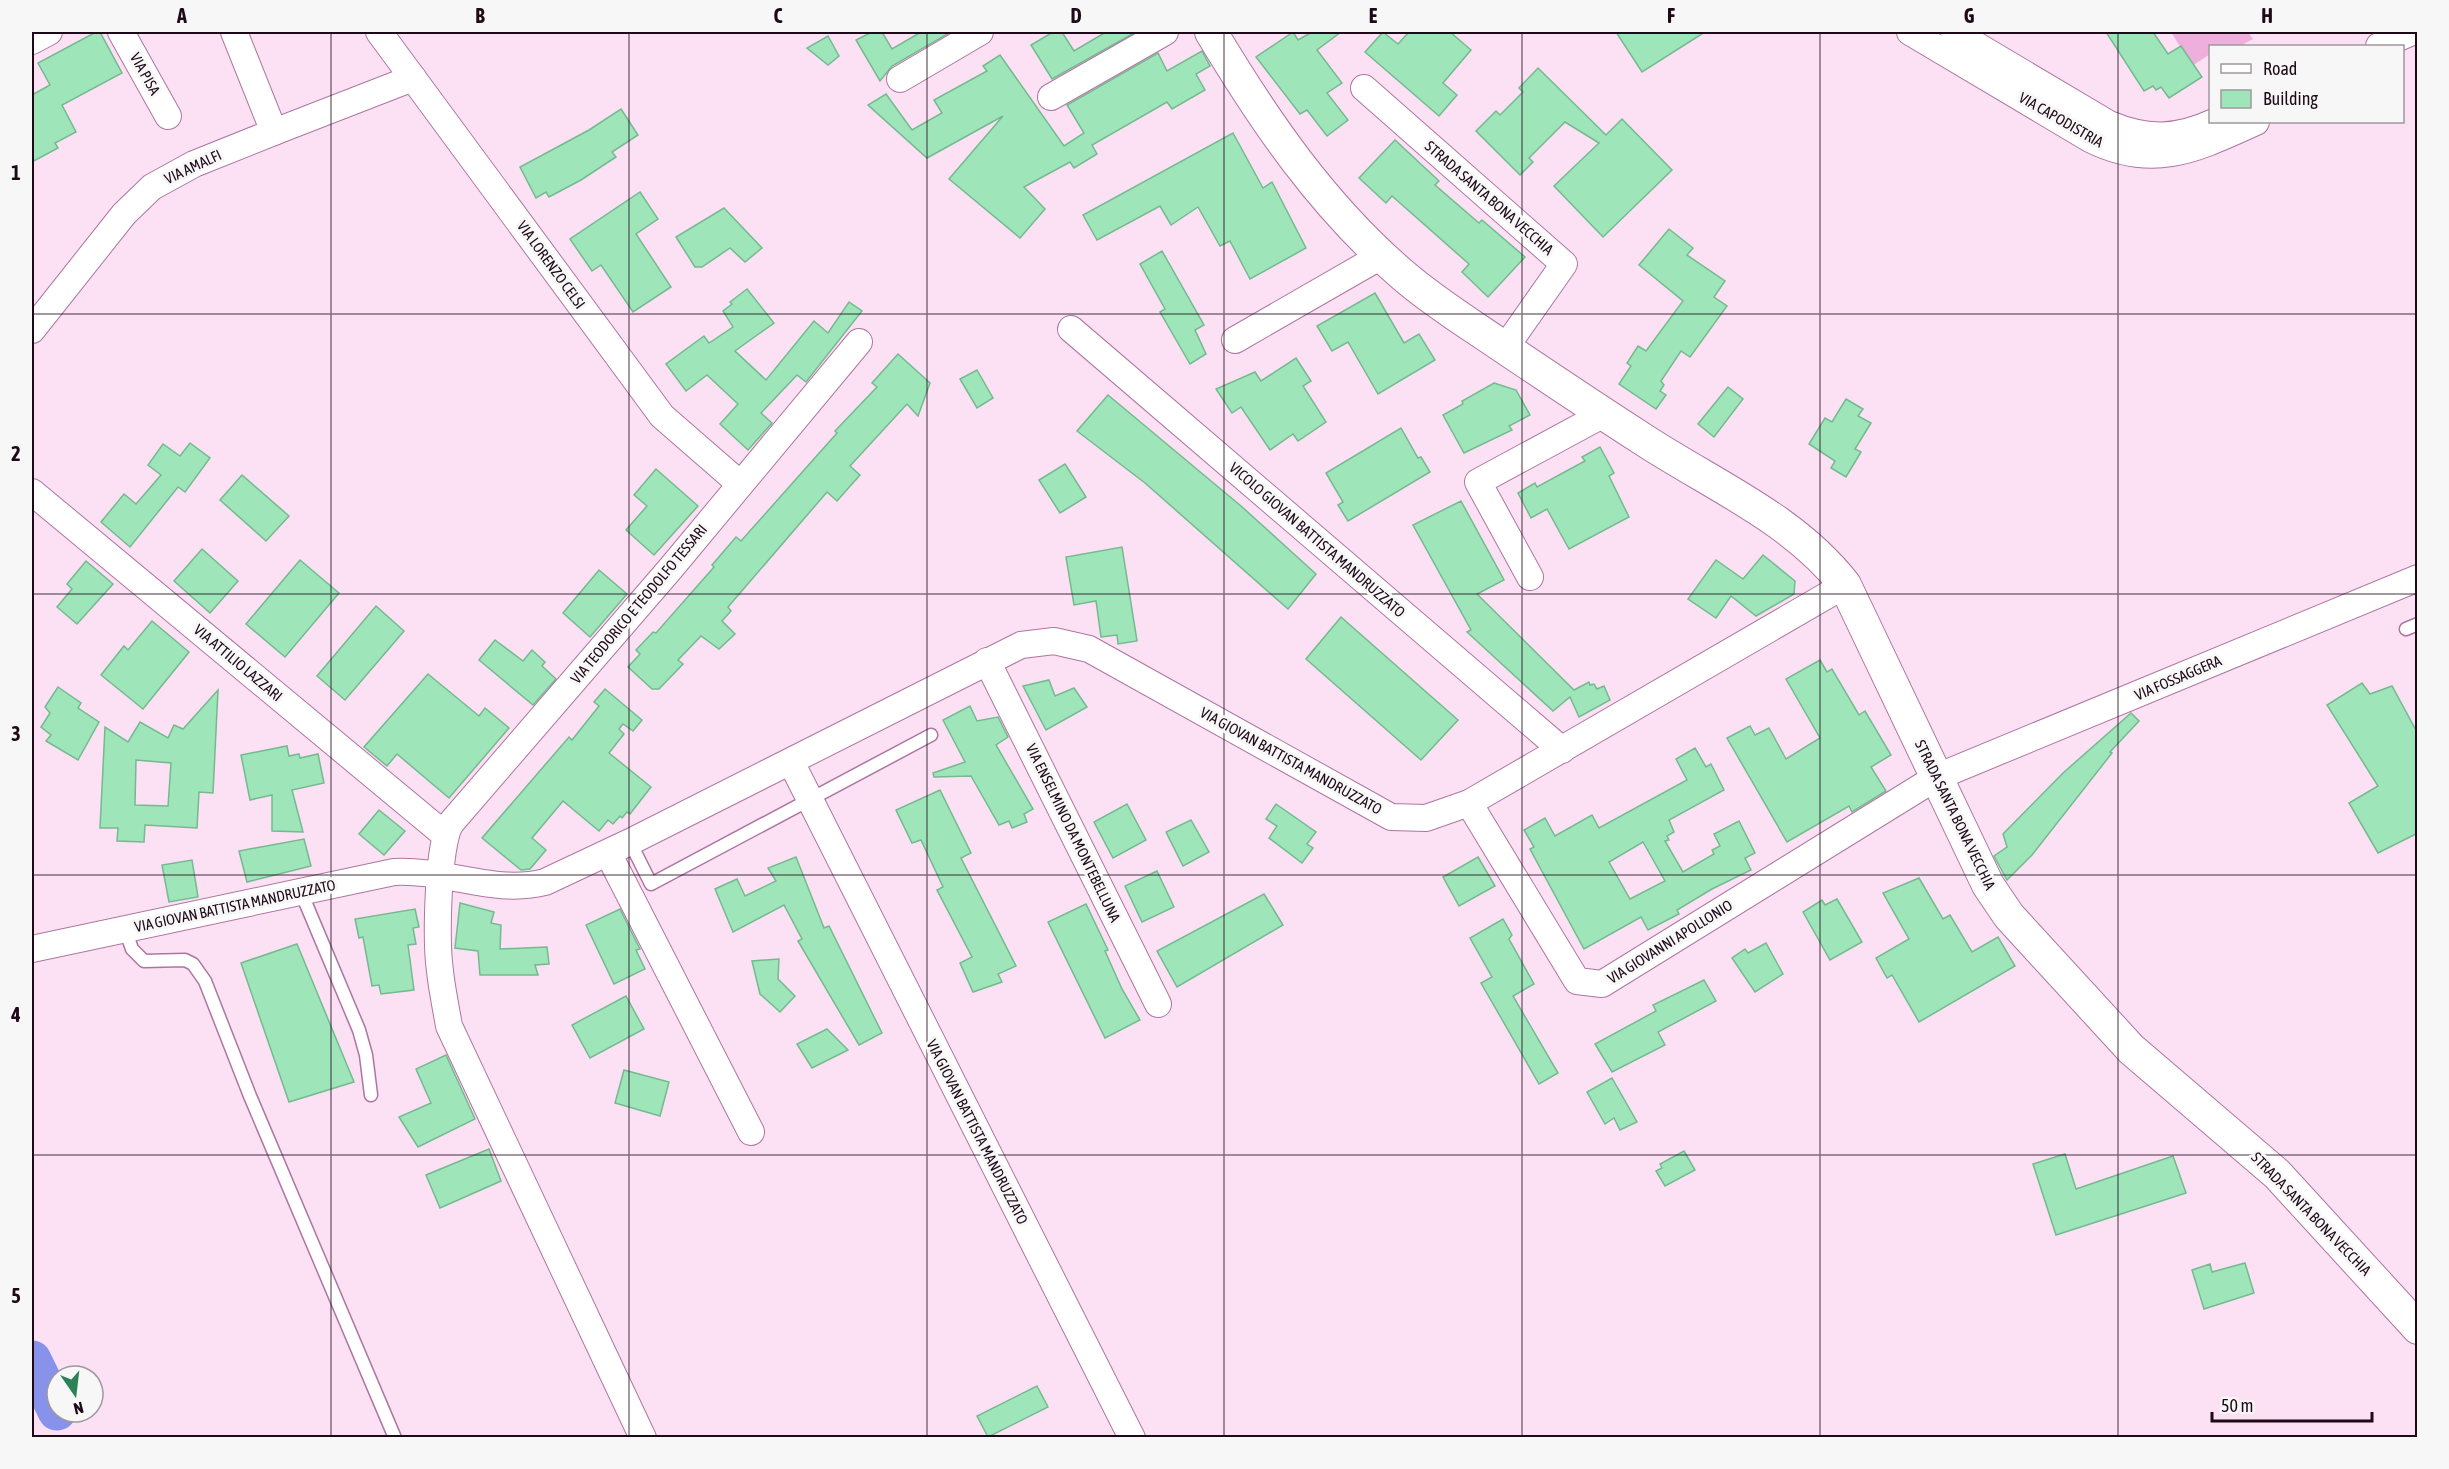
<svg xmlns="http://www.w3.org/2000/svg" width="2449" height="1469" font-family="'Asap Condensed',sans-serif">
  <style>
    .green { fill: #efafdd }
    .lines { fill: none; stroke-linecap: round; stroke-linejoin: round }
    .river { stroke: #8792eb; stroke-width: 39 }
    .building { fill: #9ee5ba; stroke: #75b991; stroke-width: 1.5; fill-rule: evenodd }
    .service-casing { stroke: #af75a0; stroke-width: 15 }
    .minor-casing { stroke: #af75a0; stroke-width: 28 }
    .tertiary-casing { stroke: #af75a0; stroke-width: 34 }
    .service { stroke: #fff; stroke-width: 12 }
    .minor { stroke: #fff; stroke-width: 26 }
    .tertiary { stroke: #fff; stroke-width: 32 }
    .grid { fill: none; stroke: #1e0919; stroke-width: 1.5; stroke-opacity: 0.55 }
    .labels { text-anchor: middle; stroke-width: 6; stroke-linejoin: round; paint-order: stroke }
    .street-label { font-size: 15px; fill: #1e0919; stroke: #f7f7f7 }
    .neatline { fill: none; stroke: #1e0919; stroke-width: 2 }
    .grid-label { font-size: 20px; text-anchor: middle; font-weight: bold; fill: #1e0919 }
  </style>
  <rect width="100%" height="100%" fill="#fbe1f3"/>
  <path class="green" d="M2171 32H2248L2253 39 2240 46H2210V54L2192 66Z"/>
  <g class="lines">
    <path class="river" d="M32 1360 57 1411"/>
  </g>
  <g class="building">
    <path d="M96 32H100L122 73 62 105 76 132 55 143 58 148 32 162V95L50 85 38 63Z"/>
    <path d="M872 32H882L892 49 921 32H951L892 66 880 81 856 40Z"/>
    <path d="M1053 32H1062L1074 51 1106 32H1136L1052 79 1031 45Z"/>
    <path d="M1293 32 1298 40 1312 32H1341L1317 50 1342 83 1327 93 1348 120 1327 136 1307 110 1300 114 1256 57Z"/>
    <path d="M1383 32 1398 44 1409 32H1450L1471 50 1443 83 1457 95 1439 116 1365 52Z"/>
    <path d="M1616 32H1705L1642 72Z"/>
    <path d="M2106 32H2153L2168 54 2181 46 2202 77 2169 98 2161 87 2156 90 2153 86 2144 91Z"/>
    <path d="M828 36 839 56 828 65 807 48Z"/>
    <path d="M1202 51 1210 66 1196 74 1205 90 1172 109 1167 102 1092 145 1097 154 1074 168 1070 162 1024 187 1045 209 1020 238 949 179 1003 116 927 158 868 105 886 94 912 130 942 113 934 100 987 71 983 66 1000 55 1064 146 1084 133 1067 105 1158 53 1167 71Z"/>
    <path d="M1538 68 1606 135 1622 119 1672 170 1603 237 1554 186 1599 143 1565 122 1529 158 1533 162 1520 175 1476 131 1496 111 1500 115 1523 92 1519 88Z"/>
    <path d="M621 109 638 135 612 152 616 157 581 180 549 197 546 192 536 198 520 167 589 130Z"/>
    <path d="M1233 133 1263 188 1272 182 1306 248 1250 279 1230 241 1220 246 1198 207 1171 225 1160 206 1097 240 1083 215Z"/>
    <path d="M1395 140 1439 181 1435 185 1479 223 1482 220 1525 257 1488 297 1462 272 1469 264 1392 196 1386 203 1359 178Z"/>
    <path d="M640 192 658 219 636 234 671 287 633 312 601 265 592 271 570 239Z"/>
    <path d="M724 208 762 248 745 262 730 248 702 267H695L676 237Z"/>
    <path d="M1669 229 1693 248 1687 255 1725 281 1714 297 1727 306 1690 357 1681 351 1661 381 1664 385 1660 391 1666 395 1656 409 1619 384 1631 366 1627 363 1638 346 1646 351 1683 301 1639 265Z"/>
    <path d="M1162 251 1204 325 1195 330 1206 354 1190 364 1160 312 1165 309 1140 264Z"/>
    <path d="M747 289 774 323 735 351 766 380 814 321 828 333 849 302 862 311 806 382 797 375 761 413 772 423 748 450 720 424 738 404 707 375 686 391 666 364 704 336 709 343 733 327 723 311 732 304 730 302Z"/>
    <path d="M1375 293 1404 343 1419 334 1435 360 1378 394 1348 342 1332 351 1317 326Z"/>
    <path d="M898 354 930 383 918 416 907 404 850 466 860 475 837 501 827 492 728 607 731 611 722 621 735 634 719 649 701 636 678 660 683 664 659 689H652L628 667 640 654 636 650 653 632 656 633 714 567 712 565 736 537 741 541 837 433 835 431 877 387 872 383Z"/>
    <path d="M1296 358 1311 381 1303 386 1326 422 1298 441 1293 434 1270 450 1241 407 1232 413 1216 389 1255 372 1261 381Z"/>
    <path d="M977 370 993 398 977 408 960 379Z"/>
    <path d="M1494 383 1516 390 1530 415 1509 426 1512 430 1464 453 1443 415 1463 404 1462 401Z"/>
    <path d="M1728 387 1743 399 1714 437 1698 424Z"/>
    <path d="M1108 395 1241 506 1316 574 1288 609 1145 483 1077 431Z"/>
    <path d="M1846 399 1863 409 1858 416 1871 423 1855 449 1861 452 1846 477 1831 468 1835 461 1809 444 1825 418 1832 422Z"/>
    <path d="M1401 428 1418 458 1421 457 1430 472 1348 521 1338 505 1343 502 1326 473Z"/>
    <path d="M190 443 210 458 185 492 178 487 130 547 101 522 124 494 136 504 161 475 148 465 163 444 180 456Z"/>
    <path d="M1600 447 1614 473 1609 476 1629 517 1569 549 1547 509 1531 518 1518 493 1535 483 1537 487 1585 461 1582 457Z"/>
    <path d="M1065 464 1086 497 1060 513 1039 480Z"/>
    <path d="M656 469 698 506 654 555 626 530 647 506 634 495Z"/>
    <path d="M242 475 289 516 266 541 220 500Z"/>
    <path d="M1461 501 1504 580 1477 594 1574 690 1589 682 1590 685 1594 684 1597 689 1604 686 1610 700 1579 717 1570 697 1553 711 1467 632 1471 630 1413 525Z"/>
    <path d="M1122 547 1137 641 1118 644 1117 635 1101 637 1096 601 1074 605 1066 557Z"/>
    <path d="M202 549 238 581 210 613 174 581Z"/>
    <path d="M1763 555 1795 581 1794 594 1756 616 1731 596 1716 618 1688 599 1716 560 1743 579Z"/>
    <path d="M300 560 339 593 285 657 246 624Z"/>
    <path d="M86 561 113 584 77 624 57 607 72 589 67 584Z"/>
    <path d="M599 570 627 594 590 637 563 613Z"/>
    <path d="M376 606 404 631 345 700 317 676Z"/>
    <path d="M1341 617 1458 720 1421 760 1306 659Z"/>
    <path d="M152 621 189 652 143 709 101 675 124 646 128 650Z"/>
    <path d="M495 640 523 661 532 650 545 662 542 666 556 679 533 705 479 660Z"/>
    <path d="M1820 660 1827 672 1832 669 1859 715 1865 711 1891 755 1871 767 1886 791 1852 812 1849 806 1787 842 1727 738 1750 726 1755 735 1769 728 1786 759 1820 738 1786 679Z"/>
    <path d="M428 674 479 716 485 708 509 728 449 798 397 754 387 766 364 747Z"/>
    <path d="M1049 680 1055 696 1074 688 1087 707 1046 730 1023 686Z"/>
    <path d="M2362 683 2370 694 2392 686 2418 734V833L2378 853 2349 803 2378 786 2327 705Z"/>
    <path d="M58 687 81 703 78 708 99 722 78 760 46 741 51 735 41 727 50 713 45 707Z"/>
    <path d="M605 689 642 720 633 731 623 724 619 729 624 734 609 753 651 787 630 814 627 812 622 818 620 816 613 824 608 820 599 831 563 801 532 838 546 850 530 869 521 870 482 838 569 737 572 740 599 706 594 702Z"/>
    <path d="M218 690 213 793 199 792 197 828 145 825 144 842 117 841 118 828H100L105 727 128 742 140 722 168 738 174 725 183 729ZM136 760 171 763 168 806 135 805Z"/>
    <path d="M970 706 977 721 998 717 1008 737 996 745 1033 809 1024 814 1027 822 1012 828 1009 821 999 825 971 776 934 777 933 773 965 762 943 720Z"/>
    <path d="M2131 713 2139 721 2110 752 2112 753 2032 855 2007 880 1994 856 2007 847 2003 834 2063 773Z"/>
    <path d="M287 746 289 756 299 754 300 758 318 754 324 783 292 790 303 832 272 831V795L250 800 241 755Z"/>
    <path d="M1695 748 1706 767 1711 764 1724 790 1669 820 1674 832 1667 836 1669 840 1665 841 1683 872 1714 854 1712 850 1720 846 1714 834 1739 821 1755 853 1745 858 1751 870 1712 889 1677 910 1679 914 1648 930 1641 917 1584 949 1530 849 1534 847 1524 830 1545 818 1555 836 1592 815 1599 828 1687 780 1676 759ZM1643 842 1665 881 1630 899 1609 862Z"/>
    <path d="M940 790 971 853 961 858 1016 966 998 974 1002 982 973 992 960 963 972 957 937 890 943 887 921 840 912 843 896 810Z"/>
    <path d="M1127 804 1146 840 1113 858 1094 822Z"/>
    <path d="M1276 804 1316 832 1307 844 1313 848 1302 863 1269 838 1277 826 1266 819Z"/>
    <path d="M379 810 405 831 384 855 359 834Z"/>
    <path d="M1191 820 1209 852 1183 866 1166 832Z"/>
    <path d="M304 839 311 866 247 882 239 851Z"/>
    <path d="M796 857 824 928 829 926 882 1033 859 1045 798 941 802 939 784 905 733 932 715 889 737 879 745 896 776 881 768 868Z"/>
    <path d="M1478 857 1495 886 1459 906 1443 877Z"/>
    <path d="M192 860 198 897 169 902 162 865Z"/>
    <path d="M1157 871 1174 907 1142 922 1125 886Z"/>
    <path d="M1919 878 1943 919 1950 915 1972 952 1998 937 2015 966 1919 1022 1892 975 1887 978 1876 958 1909 939 1883 893Z"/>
    <path d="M1264 894 1283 925 1177 987 1157 951Z"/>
    <path d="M1837 899 1862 942 1830 960 1803 912 1822 900 1825 905Z"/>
    <path d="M460 903 494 912 491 923 501 925 500 949 547 947 549 964 535 965 538 975H480L478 951 455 948Z"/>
    <path d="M1086 904 1108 950 1105 951 1122 989 1140 1020 1105 1038 1048 922Z"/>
    <path d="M415 909 419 927 413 928 416 944 408 945 414 990 381 994 379 985 372 986 363 937 359 938 355 919Z"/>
    <path d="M620 909 640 949 636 950 645 969 614 984 586 925Z"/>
    <path d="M1503 919 1512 935 1509 939 1534 984 1513 996 1558 1073 1539 1084 1481 983 1492 977 1470 938Z"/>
    <path d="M1766 943 1783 974 1755 992 1732 958 1745 949 1748 953Z"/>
    <path d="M297 944 354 1082 289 1102 241 963Z"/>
    <path d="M779 959 778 979 795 996 780 1012 760 994 752 961Z"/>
    <path d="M1704 980 1716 1001 1658 1032 1665 1045 1612 1072 1595 1044 1656 1011 1653 1005Z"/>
    <path d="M626 996 644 1029 590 1058 572 1025Z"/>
    <path d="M827 1029 848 1050 812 1068 797 1044Z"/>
    <path d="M446 1055 475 1119 418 1147 399 1117 431 1103 416 1069Z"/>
    <path d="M624 1070 669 1082 660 1116 615 1103Z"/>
    <path d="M1612 1078 1637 1122 1620 1130 1614 1118 1605 1124 1587 1092Z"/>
    <path d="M489 1149 501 1181 440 1208 426 1175Z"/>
    <path d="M1684 1151 1695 1170 1665 1186 1656 1171 1662 1168 1660 1164Z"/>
    <path d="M2065 1154 2076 1189 2173 1156 2186 1193 2056 1235 2033 1164Z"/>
    <path d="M2245 1263 2254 1293 2204 1309 2192 1270 2210 1264 2212 1272Z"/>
    <path d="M1037 1386 1048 1407 988 1437 977 1416Z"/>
  </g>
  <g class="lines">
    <defs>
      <g id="service">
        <path d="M2406 629 2418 624"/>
        <path d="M630 842 651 884 931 735"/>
        <path d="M301 892 359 1030 366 1055 371 1095"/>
        <path d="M125 929 132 949 144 961 185 960 193 964 205 981 250 1096 395 1438"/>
      </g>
      <g id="minor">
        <path d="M121 32 168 116"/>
        <path d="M379 32 662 416 739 483"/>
        <path d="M1910 32 2090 139C2154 171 2196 149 2256 122"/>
        <path d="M1954 32 2109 124C2147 140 2177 139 2214 122"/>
        <path d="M32 41 49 32"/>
        <path d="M2379 46 2412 32"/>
        <path d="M900 79 980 32"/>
        <path d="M1364 88 1564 264 1505 348"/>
        <path d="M1051 97 1165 32"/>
        <path d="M274 132 413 78"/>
        <path d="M1071 329 1562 750"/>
        <path d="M32 330 124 214 152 187 194 164 274 132 234 32"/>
        <path d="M1235 340 1381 256"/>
        <path d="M32 492 445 835"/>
        <path d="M1530 577 1478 482 1604 414"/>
        <path d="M987 661 1158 1004"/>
        <path d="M791 762 1132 1438"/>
        <path d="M1469 803 1577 981 1602 984 1937 777 2418 578"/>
        <path d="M608 853 751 1132"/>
        <path d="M32 949 394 872C446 869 494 895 545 882L630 842 1021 645 1054 641 1089 649 1391 817 1426 818 1469 803 1845 585"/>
        <path d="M643 1438 449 1026C446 1008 442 990 440 971 436 943 437 844 451 823L671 568 859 342"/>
      </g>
      <path id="tertiary" d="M1211 32C1265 122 1323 207 1404 276 1433 301 1465 321 1496 342 1545 375 1594 408 1644 440 1713 485 1794 519 1845 585L1988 885 2009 916 2131 1049 2277 1174 2418 1328"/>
    </defs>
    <use href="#service" class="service-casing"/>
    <use href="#minor" class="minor-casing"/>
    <use href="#tertiary" class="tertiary-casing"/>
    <use href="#service" class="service"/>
    <use href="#minor" class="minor"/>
    <use href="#tertiary" class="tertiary"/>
  </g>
  <path class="grid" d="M331 32V1438M629 32V1438M927 32V1438M1224 32V1438M1522 32V1438M1820 32V1438M2118 32V1438M32 314H2418M32 594H2418M32 875H2418M32 1155H2418"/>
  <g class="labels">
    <g class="street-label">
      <text transform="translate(145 74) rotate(61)" y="5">VIA PISA</text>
      <text transform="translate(2061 120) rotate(30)" y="5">VIA CAPODISTRIA</text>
      <text transform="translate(193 167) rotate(-25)" y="5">VIA AMALFI</text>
      <text transform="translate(1489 198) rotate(41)" y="5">STRADA SANTA BONA VECCHIA</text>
      <text transform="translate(551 265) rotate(54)" y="5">VIA LORENZO CELSI</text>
      <text transform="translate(1317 540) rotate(41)" y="5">VICOLO GIOVAN BATTISTA MANDRUZZATO</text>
      <text transform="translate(639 604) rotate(-50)" y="5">VIA TEODORICO E TEODOLFO TESSARI</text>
      <text transform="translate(238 663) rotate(40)" y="5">VIA ATTILIO LAZZARI</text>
      <text transform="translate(2178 678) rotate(-23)" y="5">VIA FOSSAGGERA</text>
      <text transform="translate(1291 761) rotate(29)" y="5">VIA GIOVAN BATTISTA MANDRUZZATO</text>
      <text transform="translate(1955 815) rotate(64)" y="5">STRADA SANTA BONA VECCHIA</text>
      <text transform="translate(1073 833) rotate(64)" y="5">VIA ENSELMINO DA MONTEBELLUNA</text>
      <text transform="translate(235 906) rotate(-12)" y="5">VIA GIOVAN BATTISTA MANDRUZZATO</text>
      <text transform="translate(1670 942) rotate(-32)" y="5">VIA GIOVANNI APOLLONIO</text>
      <text transform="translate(977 1132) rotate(63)" y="5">VIA GIOVAN BATTISTA MANDRUZZATO</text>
      <text transform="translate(2311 1214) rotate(46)" y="5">STRADA SANTA BONA VECCHIA</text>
    </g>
  </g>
  <rect width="2449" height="1469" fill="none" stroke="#f7f7f7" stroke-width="66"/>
  <rect x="2209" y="45" width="195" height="78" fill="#f7f7f7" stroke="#a0989e" stroke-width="1.5"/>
  <rect x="2221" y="64" width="30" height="9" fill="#ffffff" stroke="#a0989e" stroke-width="1.5"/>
  <text x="2263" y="75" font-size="18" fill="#1e0919">Road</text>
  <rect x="2221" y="90" width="30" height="18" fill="#9ee5ba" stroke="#a0989e" stroke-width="1.5"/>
  <text x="2263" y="105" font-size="18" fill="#1e0919">Building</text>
  <g transform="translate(75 1394) rotate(166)"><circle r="28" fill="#f7f7f7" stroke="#a0989e" stroke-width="1.5"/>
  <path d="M0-4.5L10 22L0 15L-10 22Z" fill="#2c8256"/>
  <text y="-9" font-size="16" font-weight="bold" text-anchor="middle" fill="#1e0919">N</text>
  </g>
  <path d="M2212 1412v9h160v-9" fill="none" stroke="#1e0919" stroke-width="3"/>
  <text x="2221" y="1412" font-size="18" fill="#1e0919" stroke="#f7f7f7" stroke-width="4.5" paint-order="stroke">50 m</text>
  <rect x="33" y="33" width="2383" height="1403" class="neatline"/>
  <g class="grid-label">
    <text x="182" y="23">A</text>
    <text x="480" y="23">B</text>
    <text x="778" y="23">C</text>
    <text x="1076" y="23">D</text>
    <text x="1373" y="23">E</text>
    <text x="1671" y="23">F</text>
    <text x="1969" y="23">G</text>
    <text x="2267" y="23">H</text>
    <text x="16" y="180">1</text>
    <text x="16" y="461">2</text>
    <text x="16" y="741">3</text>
    <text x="16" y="1022">4</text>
    <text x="16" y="1303">5</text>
  </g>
</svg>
